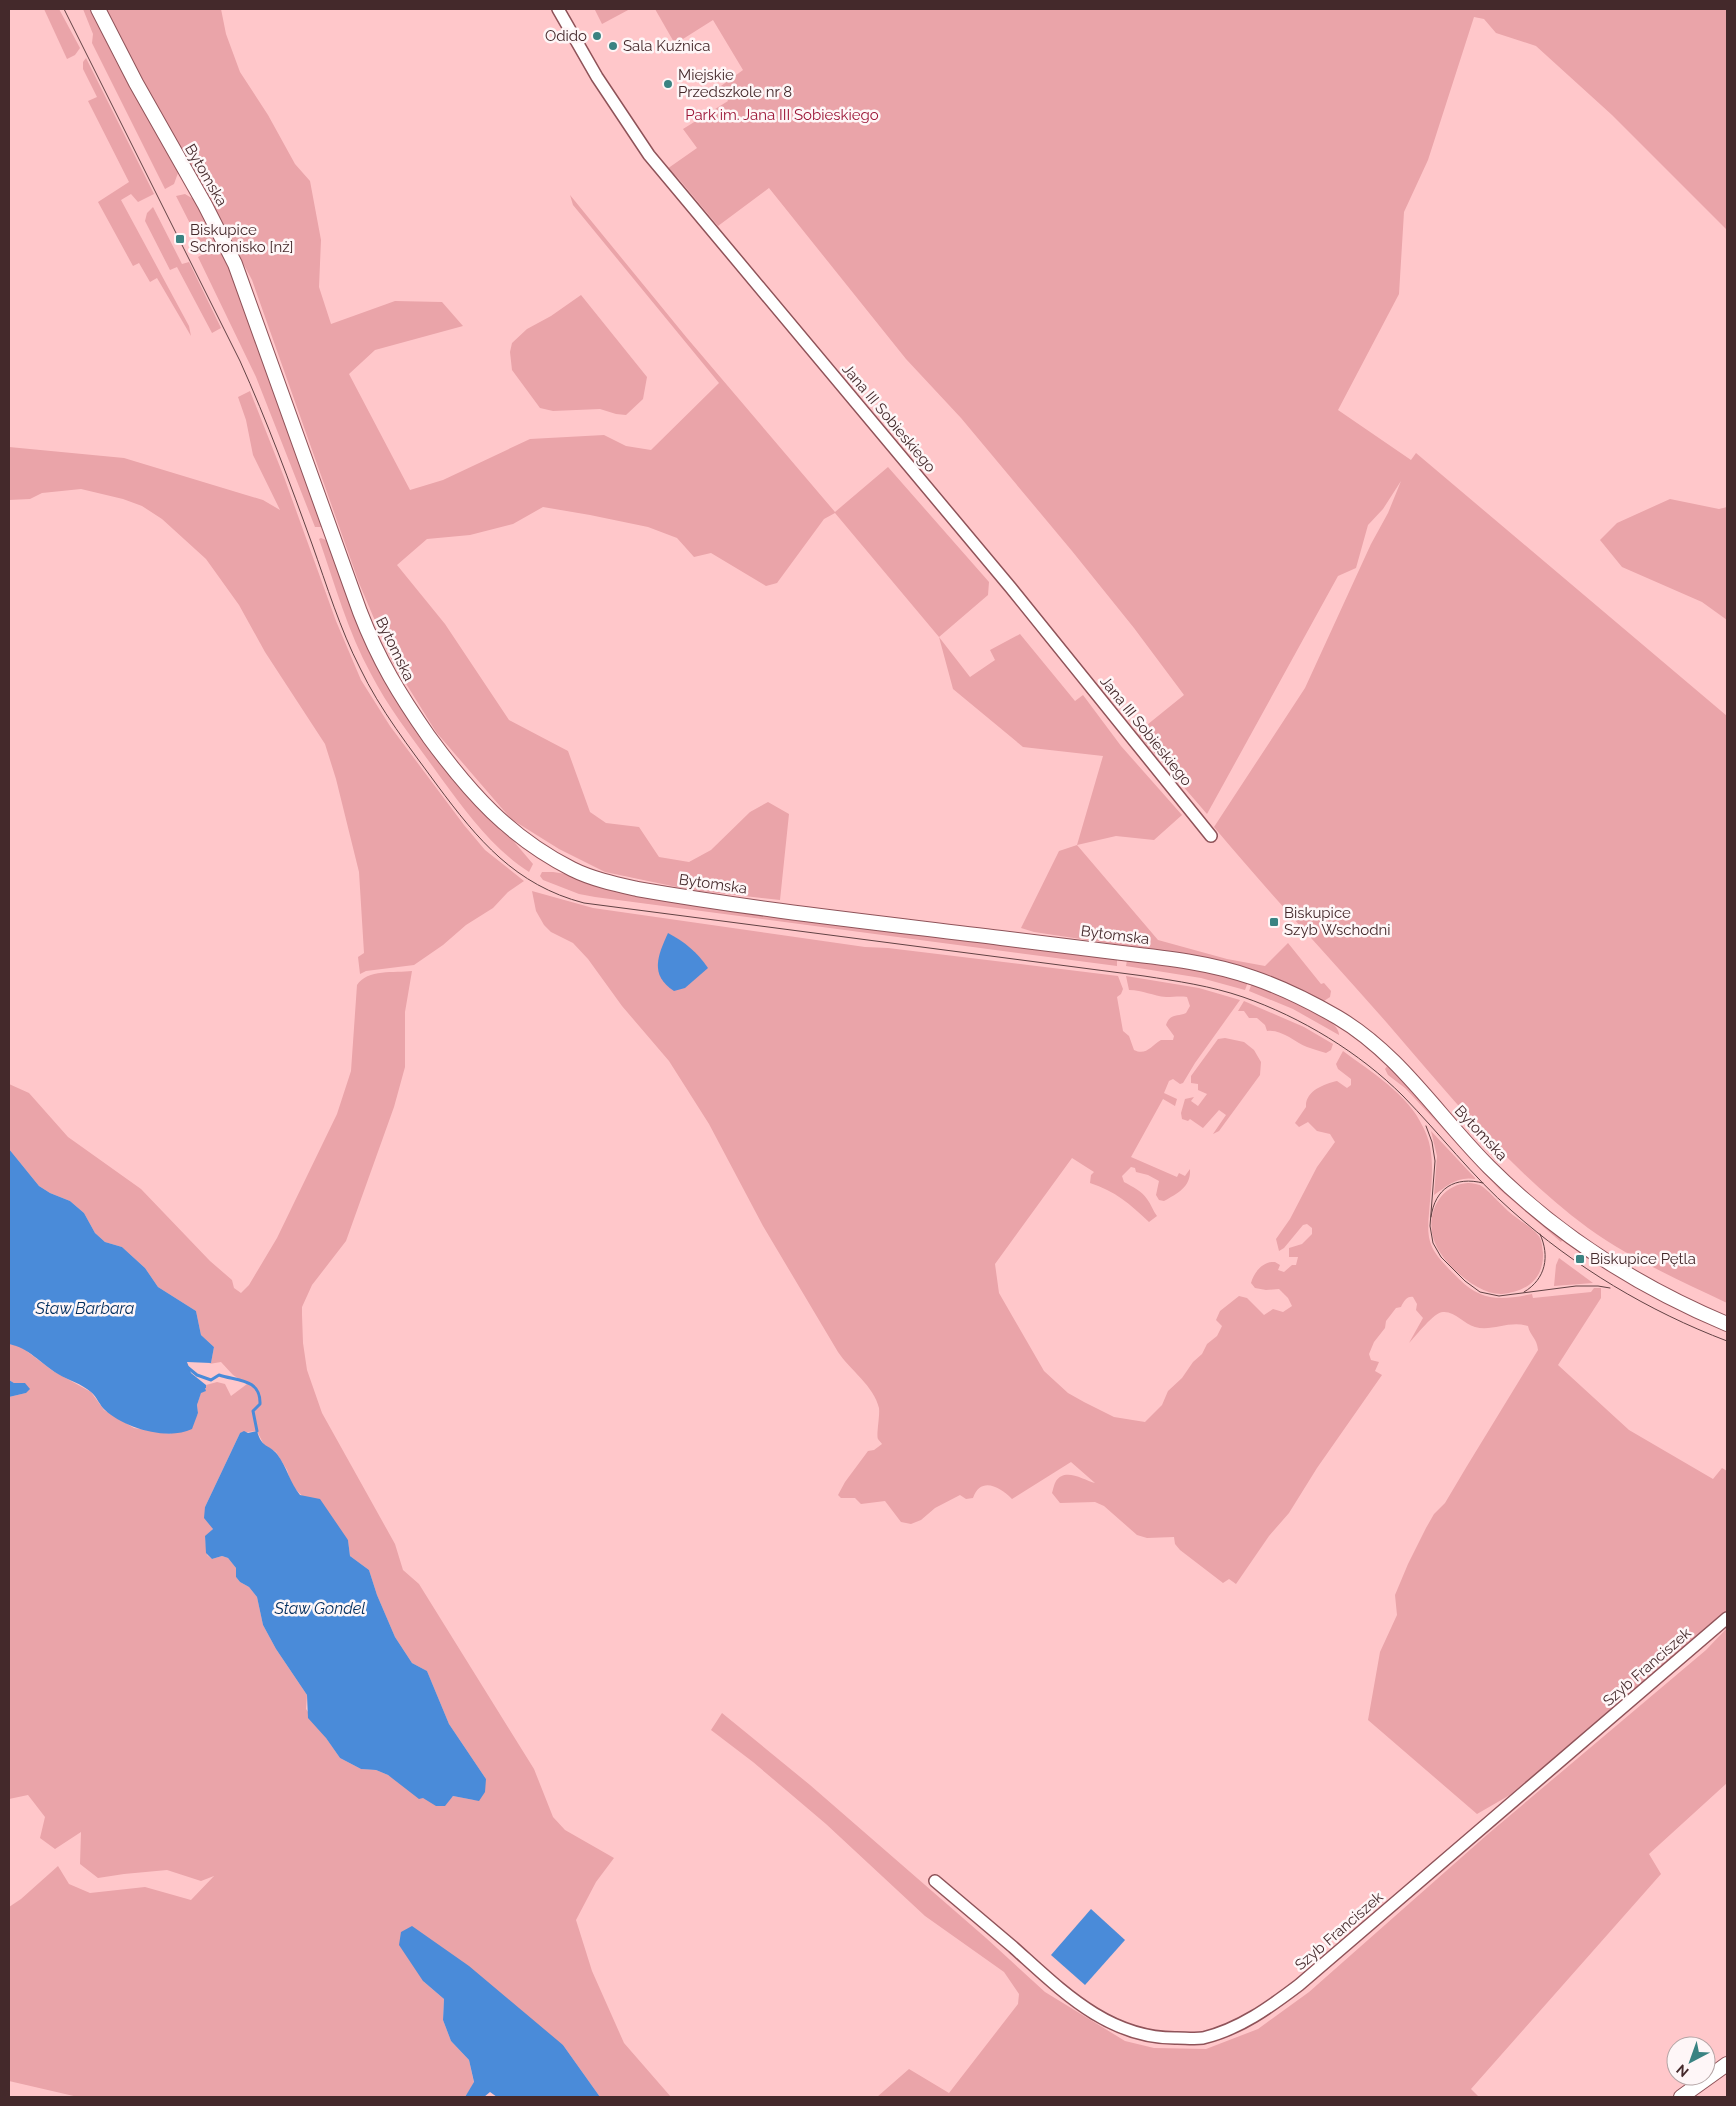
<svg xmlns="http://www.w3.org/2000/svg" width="1736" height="2106" font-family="Raleway,sans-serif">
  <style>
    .green { fill: #eaa4a9; fill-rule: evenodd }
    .water { fill: #4a8bd9 }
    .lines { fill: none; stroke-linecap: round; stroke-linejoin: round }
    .stream { stroke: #4a8bd9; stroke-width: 3 }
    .minor-casing { stroke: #8f5359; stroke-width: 14 }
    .tertiary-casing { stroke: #8f5359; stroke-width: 16 }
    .minor { stroke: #fff; stroke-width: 11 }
    .tertiary { stroke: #fff; stroke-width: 14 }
    .tram { stroke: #624244; stroke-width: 1 }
    .poi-dot { fill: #3a8382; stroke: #fef6f7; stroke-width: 2 }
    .labels { text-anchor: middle; stroke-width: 5; stroke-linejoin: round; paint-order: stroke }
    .poi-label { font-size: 15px; fill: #44292b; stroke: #fef6f7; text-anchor: start }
    .park-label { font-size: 15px; fill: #9c1637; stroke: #fef6f7 }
    .street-label { font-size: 15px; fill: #44292b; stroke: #fef6f7 }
    .water-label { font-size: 16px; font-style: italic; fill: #002e5f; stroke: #fef6f7 }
  </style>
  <rect width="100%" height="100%" fill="#ffc7ca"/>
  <g class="green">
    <path d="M44 9H59L80 48 75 55 67 59Z"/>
    <path d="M83 9H90L117 63 178 173 174 184 165 189 92 43 93 34Z"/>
    <path d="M104 9H221L226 34 240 72 268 115 295 164 310 181 321 240 319 287 331 324 395 301 442 302 463 326 375 350 349 374 410 490 443 480 530 439 604 435 626 446 651 450 719 383 573 205 570 195 687 338 835 512 888 467 989 582 988 595 939 637 970 677 995 660 990 650 1020 634 1075 701 1083 695 1121 746 1182 815 1154 840 1116 836 1077 845 1158 940 1227 959 1265 966 1288 943 1321 984 1324 983 1331 991 1330 997 1324 1001 1320 1000 1193 956 1034 932 1021 928 1059 851 1077 845 1103 756 1023 747 953 689 939 637 835 513 824 519 777 583 766 586 711 553 694 557 677 538 648 527 590 515 543 507 513 524 470 535 427 539 397 565 445 624 509 720 568 751 590 812 606 823 639 827 659 857 689 862 711 850 750 812 768 802 789 814 780 900 691 890 605 872 559 849 511 819 436 732 392 661 359 583 252 280 200 182 134 70Z"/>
    <path d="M597 9H630L602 24 595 10Z"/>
    <path d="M655 9H1727V230L1612 115 1536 46 1496 33 1484 19 1474 17 1428 160 1404 212 1399 294 1338 410 1411 460 1416 453 1727 716V1303C1679 1280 1631 1259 1588 1228 1510 1170 1449 1095 1387 1023 1329 957 1270 894 1214 827L1305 688 1371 544 1388 513 1401 481 1383 509 1368 525 1356 568 1338 576 1207 814 1137 733 1184 695 1134 628 1072 551 961 418 906 359 769 188 718 226 678 178 667 169 697 148 683 129 728 101 721 86 743 70 713 20 675 44Z"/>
    <path d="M86 58 154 194 138 202 131 194 121 200 189 326 191 336 157 278 150 282 139 263 133 266 98 202 129 182 88 101 97 97 83 69V62Z"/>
    <path d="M185 194 195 200 233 275 323 527H315L256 377 198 257 205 253 176 196Z"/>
    <path d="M153 207 182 264 189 262 221 328 212 333 177 267 170 270 145 221 147 213Z"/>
    <path d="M581 295 647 377 643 399 626 415 616 414 600 409 553 411 540 408 512 370 510 352 512 343 527 329 551 316Z"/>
    <path d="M250 391 284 477 336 621 361 680 390 726 464 825 485 850 524 881 508 892 493 908 466 925 443 945 414 965 366 971 360 974 358 957 364 953 359 872 336 779 325 744 265 652 239 605 206 559 162 519 142 506 123 499 81 489 42 493 30 499 9 500V447L124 458 263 500 280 510 253 455 246 420 238 397Z"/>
    <path d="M1670 499 1719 509 1727 507V620L1702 602 1622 567 1600 540 1617 523Z"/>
    <path d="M321 538 328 541 366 643 381 675 437 760 456 784 472 802 501 831 510 837 533 864 529 872C492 848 467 813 441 778 417 744 390 711 371 674 348 632 335 585 319 539Z"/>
    <path d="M542 872H553L1117 956V966L595 897 579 894 543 880 540 876Z"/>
    <path d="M532 891 593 908 865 947 888 948 1118 976 1123 989 1121 994 1117 997 1123 1031 1129 1036 1134 1050C1146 1056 1151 1046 1161 1040H1173L1174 1036 1166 1025C1170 1013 1177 1017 1186 1013L1190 1006 1187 997C1180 996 1174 997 1166 997 1153 996 1143 990 1129 990L1126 976 1199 988 1240 1000 1195 1063 1183 1083 1180 1084 1173 1079 1169 1081 1164 1093 1177 1099 1175 1106 1163 1099 1131 1157 1177 1177 1179 1173 1185 1176 1190 1169C1191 1187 1178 1193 1164 1201L1159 1200 1156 1195 1159 1181 1148 1175 1136 1172 1135 1168 1131 1167 1122 1176 1124 1182C1133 1187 1142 1191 1147 1199 1151 1204 1153 1211 1157 1216L1149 1222C1130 1204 1115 1191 1090 1183L1091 1175 1094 1172 1072 1158 995 1264 999 1293 1044 1371 1068 1393 1084 1402 1114 1417 1145 1422 1162 1405 1168 1391 1182 1378 1193 1362 1202 1354 1207 1344 1217 1336 1222 1326 1216 1320 1220 1311 1239 1296 1247 1298 1264 1315 1273 1309 1283 1312 1292 1306 1288 1298 1279 1289 1266 1290 1255 1288 1251 1283C1254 1272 1263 1261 1275 1262L1280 1265 1278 1270 1284 1272 1292 1265H1296L1298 1257H1289V1248L1302 1244 1312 1234V1228L1307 1224 1303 1225 1284 1248 1279 1251 1276 1239 1290 1219 1317 1167 1335 1142 1330 1134 1317 1131 1308 1122 1299 1127 1295 1123 1306 1107C1305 1091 1324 1084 1337 1081L1347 1088 1351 1085V1079L1338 1069 1336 1064 1343 1051C1371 1072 1408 1094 1423 1127 1437 1153 1431 1184 1429 1213 1428 1224 1427 1236 1432 1247 1438 1259 1449 1269 1459 1279 1482 1302 1501 1300 1532 1294L1533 1298 1591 1292 1594 1288H1601V1298L1558 1365 1629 1430 1713 1479 1722 1468 1727 1471V1611L1718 1621 1522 1788 1477 1814 1368 1720 1380 1652 1397 1615 1395 1595 1408 1564 1426 1528 1434 1514 1445 1503 1467 1466 1538 1350C1537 1338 1530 1336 1528 1326 1509 1320 1492 1332 1475 1327 1464 1324 1455 1311 1443 1312 1434 1312 1416 1336 1409 1343L1423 1318 1416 1310 1417 1304 1413 1297C1407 1296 1404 1301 1401 1307L1396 1308 1386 1321 1385 1328 1374 1342 1369 1354 1371 1360 1379 1362 1375 1371 1382 1375 1317 1468 1289 1513 1269 1536 1236 1584 1229 1579 1223 1583 1180 1550 1175 1544 1174 1537 1147 1538 1137 1535 1104 1506 1095 1502 1060 1503 1052 1493C1053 1490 1054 1484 1056 1481 1065 1467 1084 1480 1095 1483L1071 1462 1012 1499C1000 1487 981 1476 973 1498L966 1499 960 1495 935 1508 921 1520 911 1524 901 1522 885 1501 861 1504 855 1498H841L838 1495 845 1482 868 1451 874 1450 882 1444C881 1442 879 1441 878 1439 876 1435 880 1416 879 1408 874 1386 850 1370 838 1352L763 1226 709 1124 669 1061 622 1006 588 959 573 943 551 932 544 925 536 911Z"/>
    <path d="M1127 960 1210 970 1248 982 1245 990 1201 978 1126 966Z"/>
    <path d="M412 971 405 1012V1067L394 1107 346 1241 312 1285 302 1307V1315L303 1343 307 1370 322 1413 395 1544 403 1570 419 1584 534 1769 553 1817 565 1830 614 1858 596 1882 576 1920 592 1971 624 2043 671 2097H600L563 2045 423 1981 444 1999 443 2020 451 2041 469 2060 474 2083 465 2097H78L9 2081V1907L21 1899 58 1866 69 1884 90 1893 145 1887 191 1900 214 1876 201 1881 167 1870 124 1874 98 1878 80 1864 81 1832 55 1849 40 1838 45 1817 28 1795 9 1799V1397L26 1393 25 1383H14L9 1380V1344L20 1346 53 1371 91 1392 104 1410 134 1428 170 1434 198 1414 197 1405 201 1392 206 1391 204 1388H206V1385L217 1382 225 1384 231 1396 247 1384 233 1375 221 1362 209 1364 211 1363 214 1347 201 1335 196 1311 158 1287 145 1268 122 1247 105 1242 95 1233 84 1213 70 1201 50 1193 39 1186 9 1149V1084L29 1093 68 1137 141 1189 210 1261 232 1280 234 1288 241 1293 249 1285 277 1238 337 1114 351 1071 357 985C367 969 395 973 412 971ZM257 1431 264 1445 276 1452 287 1470 292 1486 348 1540 350 1556 369 1570 377 1595 395 1637 412 1663 427 1671 449 1724 486 1779 474 1800 453 1796 447 1800 423 1798 388 1775 376 1770 361 1769 340 1758 306 1709 307 1695 276 1649 263 1625 257 1597 249 1587 240 1582 236 1577V1568L228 1558 222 1556 212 1559 207 1555 205 1537 213 1529 205 1507 240 1433Z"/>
    <path d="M1252 983C1269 990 1340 1016 1339 1035L1293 1009 1249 991Z"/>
    <path d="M1244 1001 1304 1027 1333 1044 1331 1050 1326 1053C1319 1051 1313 1049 1307 1047 1294 1042 1282 1029 1267 1031L1265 1025 1257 1018H1249L1244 1011H1238Z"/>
    <path d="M1225 1038 1244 1042 1254 1050 1261 1062 1260 1075 1219 1131 1213 1134 1226 1115 1219 1110 1203 1128 1190 1119 1188 1121 1182 1119 1181 1113 1185 1099 1194 1097 1191 1101 1198 1106 1207 1094 1198 1090V1084L1191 1083V1076L1218 1039Z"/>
    <path d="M1388 1065 1396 1071C1447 1132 1499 1191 1563 1239L1561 1242 1499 1189 1405 1088 1388 1075 1385 1069Z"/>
    <path d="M1431 1131 1475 1178V1179C1457 1176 1447 1186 1434 1195L1437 1156Z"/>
    <path d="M1468 1183C1473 1183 1479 1184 1483 1187 1492 1194 1499 1203 1508 1211 1517 1219 1530 1226 1538 1235 1542 1239 1542 1247 1543 1253 1544 1279 1526 1292 1502 1294 1478 1295 1444 1265 1435 1243 1424 1216 1439 1185 1468 1183Z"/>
    <path d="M1559 1258 1593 1283 1554 1286 1556 1265Z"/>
    <path d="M1727 1628V1783L1649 1854 1661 1874 1471 2089 1479 2097H877L909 2069 949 2093 1018 2004 1019 1994 1004 1972 925 1916 826 1824 753 1762 711 1730 722 1713 810 1785 986 1938 1045 1992 1125 2041 1154 2048 1206 2049 1258 2029 1309 1992 1488 1834 1706 1650Z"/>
  </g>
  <g class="water">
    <path d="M668 933C685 942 697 952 708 968L685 988 674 991C649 975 658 955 668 933Z"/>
    <path d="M9 1149 39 1186 50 1193 70 1201 84 1213 95 1233 105 1242 122 1247 145 1268 158 1287 196 1311 201 1335 214 1347 211 1363 187 1362 191 1373 206 1385V1388H205L206 1391 201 1393 197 1405 198 1413 192 1429C168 1441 124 1428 105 1410 100 1406 97 1397 91 1392 82 1384 68 1380 58 1374 40 1363 29 1348 9 1344Z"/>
    <path d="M9 1380 14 1383H25L30 1389 26 1393 9 1397Z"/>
    <path d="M244 1431 248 1433 257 1431C262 1449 269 1444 277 1454 287 1467 290 1483 300 1495L320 1499 348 1540 350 1556 369 1570 377 1595 395 1637 412 1663 427 1671 449 1724 486 1779 485 1792 479 1801 453 1796 445 1806H436L423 1798 419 1799 388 1775 376 1770 361 1769 340 1758 326 1738 308 1718 307 1695 276 1649 263 1625 257 1597 249 1587 240 1582 236 1577V1568L228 1558 222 1556 212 1559 206 1553 205 1536 213 1529 204 1518 205 1507 240 1433Z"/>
    <path d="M1091 1909 1125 1940 1085 1985 1051 1955Z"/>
    <path d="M412 1926 469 1966 563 2045 600 2097H497L490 2092 484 2097H465L474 2082 469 2060 451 2041 443 2020 444 1999 423 1981 399 1945 401 1932Z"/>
  </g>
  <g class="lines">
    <path class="stream" d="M186 1366 197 1375 211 1380 219 1375C236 1381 261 1378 260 1404L253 1411 257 1431"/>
    <defs>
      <g id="minor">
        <path d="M558 9 597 77 649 155 1011 588 1211 836"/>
        <path d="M935 1881C961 1903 987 1925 1013 1947 1061 1990 1108 2039 1177 2038 1185 2038 1195 2039 1203 2038 1240 2029 1270 2007 1299 1985L1727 1618"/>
      </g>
      <g id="tertiary">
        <path d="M98 9 136 83 205 205 235 264 360 612C379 661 399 694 429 737 470 793 509 837 572 869 592 879 615 884 637 889 757 910 880 923 1001 938 1041 943 1082 948 1122 953 1167 958 1212 963 1254 978 1283 988 1311 1002 1337 1017 1400 1054 1438 1116 1489 1167 1557 1235 1639 1287 1727 1324"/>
        <path d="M1681 2097 1727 2064"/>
      </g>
    </defs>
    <use href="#minor" class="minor-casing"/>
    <use href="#tertiary" class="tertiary-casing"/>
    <use href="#minor" class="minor"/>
    <use href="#tertiary" class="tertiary"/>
    <g class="tram">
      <path d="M64 9 240 361C267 421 290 483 312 544 327 586 340 629 360 668 380 710 410 748 437 785 478 840 515 885 584 903L1144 976C1177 981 1211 986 1243 997 1301 1017 1360 1053 1403 1096 1440 1134 1472 1176 1512 1211 1575 1267 1648 1311 1727 1341"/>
      <path d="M1426 1126 1432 1142 1435 1161 1430 1226 1433 1243 1441 1257 1465 1281 1480 1292 1499 1296 1576 1286H1598L1610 1288"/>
      <path d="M1431 1217C1435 1188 1455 1176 1483 1183"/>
      <path d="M1524 1292C1546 1279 1550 1256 1540 1234"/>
    </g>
  </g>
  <g class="poi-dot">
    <circle cx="597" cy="36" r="5"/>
    <circle cx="613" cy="46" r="5"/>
    <circle cx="668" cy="84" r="5"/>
    <rect x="175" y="234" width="10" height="10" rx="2.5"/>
    <rect x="1269" y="917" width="10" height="10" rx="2.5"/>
    <rect x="1575" y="1254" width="10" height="10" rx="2.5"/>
  </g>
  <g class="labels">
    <g class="poi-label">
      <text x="587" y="41" text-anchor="end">Odido</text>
      <text x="623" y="51">Sala Kuźnica</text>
      <text x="678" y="80">Miejskie<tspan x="678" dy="17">Przedszkole nr 8</tspan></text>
      <text x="190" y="235">Biskupice<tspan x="190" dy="17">Schronisko [nż]</tspan></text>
      <text x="1284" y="918">Biskupice<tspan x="1284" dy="17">Szyb Wschodni</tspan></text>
      <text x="1590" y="1264">Biskupice Pętla</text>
    </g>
    <g class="park-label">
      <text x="782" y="120">Park im. Jana III Sobieskiego</text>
    </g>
    <g class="street-label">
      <text transform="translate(206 175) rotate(60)" y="5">Bytomska</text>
      <text transform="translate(889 418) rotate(50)" y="5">Jana III Sobieskiego</text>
      <text transform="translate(395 649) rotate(64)" y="5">Bytomska</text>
      <text transform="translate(1146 731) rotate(51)" y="5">Jana III Sobieskiego</text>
      <text transform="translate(713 884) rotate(8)" y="5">Bytomska</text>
      <text transform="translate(1115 935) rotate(7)" y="5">Bytomska</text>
      <text transform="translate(1481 1133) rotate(47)" y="5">Bytomska</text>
      <text transform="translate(1647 1667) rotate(-41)" y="5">Szyb Franciszek</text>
      <text transform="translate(1339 1931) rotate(-41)" y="5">Szyb Franciszek</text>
    </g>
    <g class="water-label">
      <text x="85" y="1314">Staw Barbara</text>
      <text x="320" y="1614">Staw Gondel</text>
    </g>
  </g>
  <rect width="1736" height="2106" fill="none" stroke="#44292b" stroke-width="20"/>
  <g transform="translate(1691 2061) rotate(221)"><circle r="24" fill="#fef6f7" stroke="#b4a4a5"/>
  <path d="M0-4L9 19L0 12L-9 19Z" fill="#3a8382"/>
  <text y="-8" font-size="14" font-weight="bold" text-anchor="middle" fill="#44292b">N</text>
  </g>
</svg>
